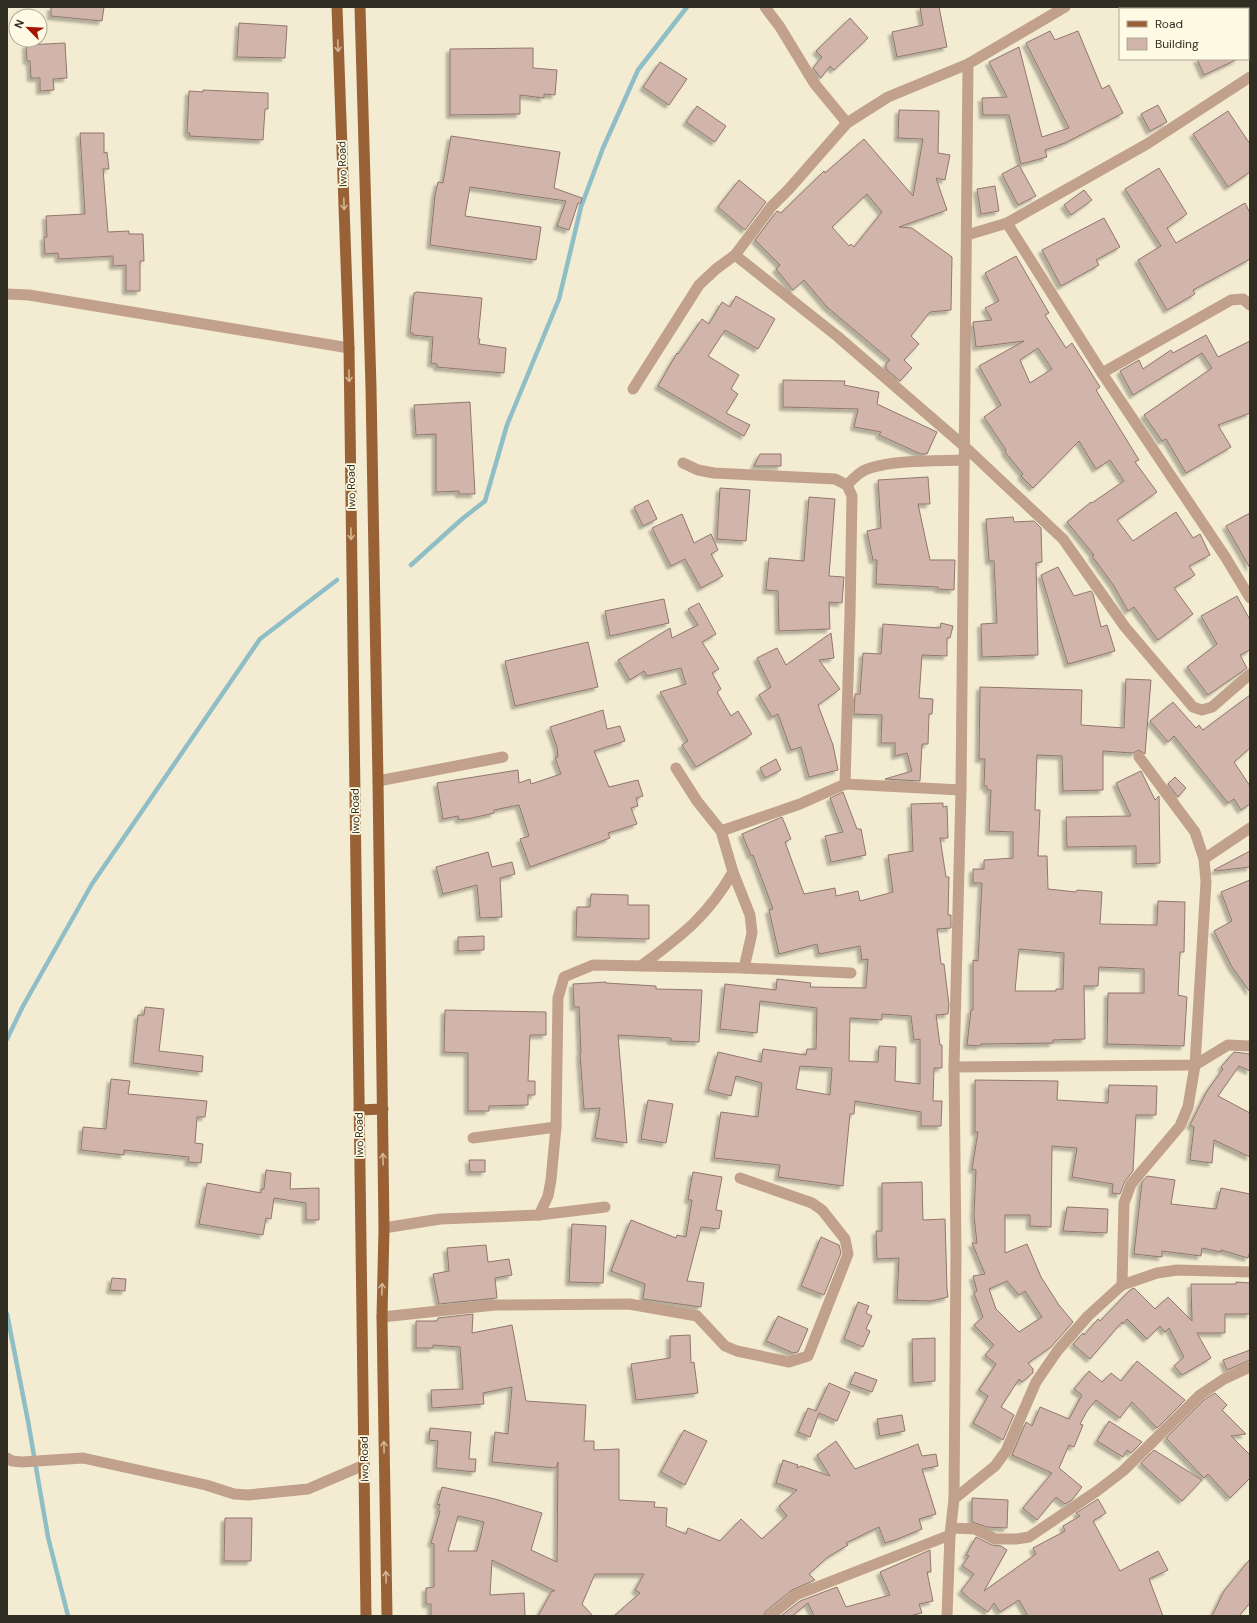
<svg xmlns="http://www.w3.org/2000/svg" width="1257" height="1623" font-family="'DM Sans',sans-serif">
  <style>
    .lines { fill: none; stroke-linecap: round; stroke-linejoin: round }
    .stream { stroke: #90bec6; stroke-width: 4.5 }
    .building { fill: #d1b5ab; stroke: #91776d; fill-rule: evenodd; filter: url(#shadow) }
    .minor { stroke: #c1a18b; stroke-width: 11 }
    .primary { stroke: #996236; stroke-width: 11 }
    .oneway { stroke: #d1b696 }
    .labels { text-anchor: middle; stroke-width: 3.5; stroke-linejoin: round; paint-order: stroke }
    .street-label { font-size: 11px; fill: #302d23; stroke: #fffae4 }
  </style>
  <defs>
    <filter id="shadow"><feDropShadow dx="-3.5" dy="3.5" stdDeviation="1" flood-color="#0004"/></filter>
  </defs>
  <rect width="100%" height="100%" fill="#f3ecd2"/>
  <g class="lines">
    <g class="stream">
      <path d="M411 565 462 519 485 501 507 425 559 299 581 207 603 148 638 70 687 7"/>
      <path d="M7 1039 23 1006 92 884 260 639 337 580"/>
      <path d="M7 1314 28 1421 48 1537 68 1616"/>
    </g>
  </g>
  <g class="building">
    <path d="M51 7H104L102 21 51 16Z"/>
    <path d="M920 7H939L947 47 897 57 892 32 923 25Z"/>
    <path d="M850 18 868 38 834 70 830 66 821 78 813 68 822 57 816 51Z"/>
    <path d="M239 23 287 26 285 58 237 57Z"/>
    <path d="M1050 31 1055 40 1078 31 1102 89 1109 85 1123 113 1065 143 1045 150 1047 157 1021 164 1009 115H983L982 98 1007 97 989 62 1019 47 1042 137 1069 128 1026 43Z"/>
    <path d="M65 43 67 78 53 79 54 90 40 91V78H31L30 61H27L26 45Z"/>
    <path d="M533 48V68L557 70 555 95 544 94V98L520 95V114L450 115V49Z"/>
    <path d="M1197 59H1238L1204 75Z"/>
    <path d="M660 62 687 79 669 105 643 87Z"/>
    <path d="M203 90 268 93V109H265L263 140 189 136 190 133H187L189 91 203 92Z"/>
    <path d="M1158 105 1167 122 1150 131 1141 114Z"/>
    <path d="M697 106 726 126 715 142 686 122Z"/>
    <path d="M899 110 939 111 938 153 950 155 945 180 936 178 947 210 899 227 912 228 952 257 951 310 930 312 911 336 919 344 904 360 912 368 900 381 886 369V364L890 360 827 307 804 280 793 290 776 269 780 265 755 240 777 211 781 213 824 171 825 173 864 139 913 196 923 139 898 138ZM867 194 882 212 854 247 851 244 849 246 832 227Z"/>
    <path d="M1228 111 1250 144V172L1228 187 1193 134Z"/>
    <path d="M80 133H104V153L107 152 109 169H103L108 232 129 231V234H143L144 261H140V291H126V265L113 266V256L59 259 58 253 45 254 44 237H47L46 216 85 214Z"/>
    <path d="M451 136 560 152 554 188 582 198 581 203H578L569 230 557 226 566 201 470 187 465 216 541 227 536 260 430 245 435 195 438 182 443 183Z"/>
    <path d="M1019 165 1036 196 1018 205 1002 174Z"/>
    <path d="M1159 168 1187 214 1167 228 1176 243 1245 203 1250 213V259L1193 290 1195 294 1167 310 1138 260 1161 246 1125 189Z"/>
    <path d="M739 180 766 202 745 230 718 207Z"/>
    <path d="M995 186 999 211 981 214 977 189Z"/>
    <path d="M1084 190 1092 200 1071 215 1064 205Z"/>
    <path d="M1104 218 1120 247 1096 260 1099 265 1061 286 1042 250Z"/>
    <path d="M1016 256 1049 313 1045 315 1066 348 1072 343 1100 387 1096 390 1139 460 1135 462 1157 492 1117 520 1133 541 1176 512 1193 538 1200 534 1210 555 1189 566 1195 575 1174 588 1193 614 1158 640 1134 607 1128 611 1114 586 1092 556 1094 555 1067 522 1091 502 1092 503 1124 481 1110 460 1096 469 1079 441 1033 488 1021 476 1023 474 1005 452 1006 450 984 417 1001 405 979 366 1024 341 976 347 973 322 992 320 985 308 999 301 985 273ZM1038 348 1052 369 1030 383 1020 360Z"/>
    <path d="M417 292 482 298 478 339H480L479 344 506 348 504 373 437 367V364L431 363 433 337 413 335V333H410L414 293Z"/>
    <path d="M736 296 775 319 758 349 725 330 708 356 739 375 731 389 738 394 726 413 750 425 744 436 658 386 677 353 678 354 702 319 709 324 722 302 730 307Z"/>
    <path d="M1206 335 1218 357 1250 341V413L1218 425 1231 447 1186 473 1166 439 1162 441 1144 415 1212 368 1202 353 1133 395 1120 371 1139 360 1143 369 1171 350 1173 353Z"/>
    <path d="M783 380 845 381 844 385 879 392 877 404 937 432 927 454H921L879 435 881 432 854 427 858 409 783 407Z"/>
    <path d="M470 402 475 494H459V491L436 492V434L416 435 414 405Z"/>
    <path d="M760 454H781V466H754Z"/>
    <path d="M928 477 930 504H918L930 560H955L954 590 938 589V587L876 584 877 560H873L867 531 881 528 878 480Z"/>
    <path d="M720 488 750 490 746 541 717 539Z"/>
    <path d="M809 497 835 499 829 576 844 577 842 603 829 602 830 629 779 631 778 591 766 590 769 558 804 561Z"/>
    <path d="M648 500 657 519 643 526 634 507Z"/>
    <path d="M1250 513V568L1226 526Z"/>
    <path d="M682 514 694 543 711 534 718 550 711 554 723 576 701 588 685 559 671 566 652 528Z"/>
    <path d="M1013 517 1014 522 1034 521 1041 528 1042 562 1036 563 1038 655 982 657 981 624 997 623 994 561H989L986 519Z"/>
    <path d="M1058 567 1074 596 1091 591 1093 594 1101 627 1107 625 1115 651 1068 664 1041 575Z"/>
    <path d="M1237 596 1250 620V650L1240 655 1247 668 1208 695 1187 667 1217 644 1201 616Z"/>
    <path d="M664 599 669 623 610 636 605 611Z"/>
    <path d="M699 603 716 634 702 642 719 669 712 673 721 689 717 692 731 716 738 711 752 734 696 767 682 745 688 741 660 692 686 684 681 668 647 676 644 671 630 680 618 660 670 628 672 638 698 625 688 609Z"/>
    <path d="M941 623 953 626 950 638H947V656L922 655 919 698 933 699 932 714H929L928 744H922L920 781 885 779 912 771 907 753 895 756V743H881L882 715 854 714 855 694H860L863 653 881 654 883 624 940 628Z"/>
    <path d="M831 633 834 658 819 660 840 689 818 705 833 745 838 770 809 777 801 747 791 750 778 714 772 717 759 695 771 687 757 658 777 648 786 665Z"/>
    <path d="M588 642 598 687 515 706 505 661Z"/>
    <path d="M1126 679 1151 680 1145 754 1139 750 1133 753 1103 751V790L1063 791 1062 756 1037 755 1035 810H1040L1038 856H1047L1048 889 1076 892 1077 890 1102 892 1100 924 1157 925 1158 901 1185 902 1184 952H1180L1178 995 1187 997 1184 1046 1107 1044 1108 993H1144V969L1099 967 1098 986H1084L1085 1039 1053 1040V1043L981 1044 980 1046 967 1045 971 1010H973V960L978 961 982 883H973V869H984V860L1013 858V832L989 831 991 790H987V786H984L985 759H979L980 687 1082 690 1081 725 1124 728ZM1019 949 1064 953 1063 989H1056V991H1015Z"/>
    <path d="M1250 695V748L1234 762 1250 786V804L1241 810 1234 799 1228 803 1174 736 1168 742 1150 721 1173 702 1196 728 1199 725 1203 730Z"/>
    <path d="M603 710 607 729 620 726 625 741 594 751 609 787 638 780 643 796 636 798 638 806 631 808 637 824 608 833 610 838 530 867 520 839 529 836 519 805 494 810V813L472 818 459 820 458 816 443 819 437 783 518 770 519 783 530 779 531 784 561 774 555 758 558 757 557 747 550 727Z"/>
    <path d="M776 759 781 770 765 778 760 768Z"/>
    <path d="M1141 771 1155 800 1159 796 1160 863 1136 864V846L1067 847 1066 817 1131 816 1116 783Z"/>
    <path d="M1175 777 1186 788 1178 797 1168 784Z"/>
    <path d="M843 792 857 829H861L866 855 831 862 825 836 843 832 830 798Z"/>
    <path d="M943 803V807L947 806 948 838H940L946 877H949L948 915H951V928L937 929 941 964H944L949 1005 948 1014 936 1015 940 1045H942V1068H934L933 1101H942L941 1126H921V1112L855 1101 854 1114H850L843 1186 778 1177 780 1165 714 1158 721 1112 758 1117 762 1083 736 1076 731 1096 708 1090 718 1052 761 1062 763 1049 806 1055 807 1049H816L817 1008 760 1001 757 1033 720 1029 725 984 776 990 777 979 811 983 810 987 866 988 868 959 862 960 860 946 819 954 817 944 779 954 769 910 773 909 753 855 751 856 742 834 782 817 791 839 785 842 804 894 835 888 836 896 858 891 860 901 893 892 888 855 913 851 911 804ZM882 1014 911 1016 914 1040 920 1039V1084L895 1081 896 1047 879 1046 878 1062 849 1061 850 1018 882 1020ZM800 1066 832 1068 830 1095 796 1089Z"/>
    <path d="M1250 851V867L1215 871 1214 870Z"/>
    <path d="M488 852 492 867 512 862 515 874 500 878 502 917 480 918 477 885 443 894 436 867Z"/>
    <path d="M1250 880V992L1232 967 1214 931 1232 921 1221 892Z"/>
    <path d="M591 894 628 895V905H649V939L576 937 577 907H590Z"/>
    <path d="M484 936V950L458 951V937Z"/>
    <path d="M606 982V983L656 986V989L702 990 699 1042 671 1041V1038L618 1035 627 1143 595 1138 600 1108 584 1109 580 1053H581L579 1007H574L573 984Z"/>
    <path d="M145 1007 164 1009 159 1051 203 1056 202 1072 133 1063 138 1015H144Z"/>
    <path d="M445 1010 546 1012V1035H530L528 1081H535V1095H528V1105L489 1106V1111H468V1053L444 1052Z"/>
    <path d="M1234 1052 1250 1054V1071L1239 1066 1218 1096 1250 1113V1157L1214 1140 1212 1163 1190 1160 1194 1127 1190 1125 1207 1091 1223 1069 1221 1067Z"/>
    <path d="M111 1079 130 1081 128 1094 207 1101 205 1117H197L195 1143 203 1144 201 1163 188 1162 189 1157 124 1150V1155L81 1150 83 1127 106 1129Z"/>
    <path d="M975 1080 1058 1081 1057 1100 1108 1103 1109 1085 1157 1086 1156 1115H1136L1133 1171 1125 1181 1120 1194 1112 1193 1113 1184 1072 1177 1077 1148 1052 1146 1051 1227 1030 1226V1215H1005V1253L1027 1244 1041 1277 1059 1305 1073 1322 1051 1347 1028 1363 1033 1369V1373L1022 1382 1019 1379 1001 1407 1014 1415 1003 1440 973 1423 988 1396 979 1390 996 1364 985 1355 994 1345 974 1325 983 1317 974 1293 977 1291 973 1276 985 1274 972 1243H977L974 1216 976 1170 972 1169 978 1132H975ZM1007 1281 1019 1295 1025 1291 1042 1317 1019 1332 996 1309 989 1289Z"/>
    <path d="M648 1100 673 1104 666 1143 641 1139Z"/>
    <path d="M469 1160H485V1172H470Z"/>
    <path d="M266 1170 291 1173 290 1189 319 1188V1220H306V1203L274 1198 271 1219 266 1218 263 1235 199 1224 207 1183 261 1193V1189H264Z"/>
    <path d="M693 1172 722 1177 716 1210 722 1211 719 1229 701 1227 687 1281 704 1283 701 1307 643 1299 645 1284 611 1271 631 1220 676 1238 677 1235 686 1237 692 1200H688Z"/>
    <path d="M1147 1176 1175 1180 1171 1204 1216 1209 1221 1188 1250 1194V1251L1248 1258 1221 1250V1252L1202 1248 1201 1256 1162 1251V1257L1134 1254 1142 1182Z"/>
    <path d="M922 1182 923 1220 945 1219 947 1289 948 1297 931 1301 897 1300 899 1258 877 1259 876 1231H882V1183Z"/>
    <path d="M1067 1207 1108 1209 1107 1233 1063 1231Z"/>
    <path d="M572 1224 606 1226 603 1283 569 1282Z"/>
    <path d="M821 1237 839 1245 841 1253 824 1295 801 1286Z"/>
    <path d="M486 1245 488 1262 509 1259 512 1275 495 1278 497 1298 439 1304 433 1274 449 1271 447 1248Z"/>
    <path d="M112 1278 126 1279 125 1291 110 1290Z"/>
    <path d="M1236 1282 1250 1283V1314H1225V1333H1197L1211 1358 1182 1375 1174 1366 1184 1357 1169 1328 1165 1332 1160 1326 1147 1339 1127 1319 1123 1324 1122 1322 1090 1359 1073 1344 1083 1333 1084 1335 1098 1319 1100 1321 1130 1290 1134 1288 1155 1309 1168 1297 1192 1321 1191 1284H1236Z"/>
    <path d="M858 1302 869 1306 866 1313 872 1316 866 1329 870 1331 863 1347 844 1339Z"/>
    <path d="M473 1314 472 1333 512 1325 526 1401 586 1405 584 1441H594V1450L619 1449V1500L655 1502 654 1507 667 1508 666 1526 686 1534 688 1528 720 1541 741 1519 762 1539 787 1516 779 1506 797 1490 776 1483 783 1460 798 1465 797 1468 801 1466 830 1476 817 1455 836 1441 855 1469 918 1444 922 1456 936 1454 938 1466 922 1469 936 1514 919 1519 922 1529 895 1540 885 1543 879 1527 846 1543 848 1545 828 1557 809 1574 815 1580 792 1590 766 1611 763 1616H614L640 1593 635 1590 644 1574H595L582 1604 593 1616H538L552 1591H555L492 1560 490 1595 524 1593 525 1616H431V1604H426V1588L434 1587V1544L431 1543 440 1511H438L440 1504 437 1505 442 1487 495 1499 542 1513 531 1550 557 1562 558 1462 556 1468 492 1462 495 1432 508 1434 512 1387 483 1393 484 1404 432 1408 431 1390 463 1389 460 1347 433 1345V1348H416V1321H437L438 1318ZM458 1516 484 1522 477 1551H448Z"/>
    <path d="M778 1316 808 1329 798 1352 793 1353 766 1341Z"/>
    <path d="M690 1335 691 1363 694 1362 698 1393 636 1400 631 1364 670 1358V1336Z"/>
    <path d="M935 1338V1381L913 1383 912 1339Z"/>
    <path d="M1250 1350V1360L1227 1370 1223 1360Z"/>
    <path d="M1137 1361 1185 1400 1157 1428 1132 1402 1120 1418 1096 1400 1087 1411 1080 1424 1083 1425 1074 1447 1069 1445 1059 1468 1082 1487 1072 1500 1065 1504 1056 1497 1037 1520 1023 1508 1052 1473 1012 1455 1026 1422 1032 1426 1040 1407 1069 1419 1082 1395 1074 1389 1089 1371 1102 1382 1111 1373 1121 1381Z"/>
    <path d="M855 1372 877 1380 872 1392 850 1384Z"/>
    <path d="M829 1383 850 1392 837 1421 819 1413 810 1437 798 1432 808 1408 816 1411Z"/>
    <path d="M1215 1393 1227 1405 1222 1410 1246 1434 1231 1436 1250 1455V1478L1230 1498 1208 1474 1204 1478 1166 1438 1204 1400Z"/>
    <path d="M902 1415 905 1431 880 1436 877 1419Z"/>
    <path d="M1109 1421 1142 1442 1131 1453 1127 1450 1123 1457 1097 1441Z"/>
    <path d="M430 1428 471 1432 469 1459H476L475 1472 436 1468 438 1441 429 1440Z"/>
    <path d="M684 1430 707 1441 685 1485 661 1472Z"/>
    <path d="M1154 1450 1202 1480 1182 1501 1141 1463Z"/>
    <path d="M972 1498 1008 1500 1007 1528 987 1527 972 1522Z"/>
    <path d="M1098 1499 1106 1513 1093 1521 1120 1571 1158 1551 1168 1570 1149 1579 1163 1616H1028L1019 1600 1000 1612 994 1603 988 1612 971 1600 961 1591 974 1574 962 1566 969 1556 966 1555 976 1537 992 1545 1001 1546 1007 1550 984 1591 1036 1554 1033 1548 1065 1531 1063 1526 1080 1516 1076 1513Z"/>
    <path d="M225 1518H252L251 1561H224Z"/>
    <path d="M930 1550 931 1572H927L933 1601 919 1604 922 1613 909 1616H814L808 1603 792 1616H781L800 1601 837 1587 846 1607 890 1595 880 1572Z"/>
    <path d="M1250 1559V1603L1239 1616H1212L1224 1591Z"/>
  </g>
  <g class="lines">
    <g class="minor">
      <path d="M765 7 780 27 814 83 847 123"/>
      <path d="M1007 223 1102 373 1226 558 1250 598"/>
      <path d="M967 235 1007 223 1147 144 1250 77"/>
      <path d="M735 255 837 336 963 445 1063 539 1125 627 1193 707 1202 710 1212 707 1250 674"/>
      <path d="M7 294 29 295 349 348"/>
      <path d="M1102 373 1231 300 1243 299 1250 305"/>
      <path d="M633 389 699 285 716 269 735 255 771 207 789 189 847 123 888 97 968 64 1065 7"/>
      <path d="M683 463 698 470 714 473 835 479 847 485 852 496 850 613 845 784"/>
      <path d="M847 485C854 478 860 471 870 468 895 460 936 461 963 460"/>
      <path d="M676 768 697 801 721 831 733 872 750 915 752 933 744 968"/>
      <path d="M378 781 503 757"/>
      <path d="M721 831 800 804 845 784 961 790"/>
      <path d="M1204 859 1250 828"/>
      <path d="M641 966C682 935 707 917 733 872"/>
      <path d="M954 1067 1195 1065 1228 1045 1250 1046"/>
      <path d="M473 1138 556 1127"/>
      <path d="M539 1215 548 1196 551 1180 556 1127 558 998 564 977 593 965 744 968 851 973"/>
      <path d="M384 1228 440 1219 539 1215 605 1207"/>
      <path d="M1122 1285 1124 1203 1131 1184 1180 1126 1188 1107 1195 1065 1206 882 1204 859 1195 832 1139 757"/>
      <path d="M382 1317 495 1305 629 1304 697 1316 725 1346 737 1351 789 1362 808 1356 848 1254 845 1239 822 1210 812 1203 740 1178"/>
      <path d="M7 1458 12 1461 22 1462 83 1458 206 1485 234 1494 248 1495 308 1489 364 1465"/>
      <path d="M954 1499 995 1466 1006 1451 1036 1382 1058 1350 1088 1316 1122 1285 1157 1273 1177 1270 1250 1272"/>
      <path d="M951 1528 975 1529 995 1539H1016L1029 1537 1097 1491 1123 1471 1200 1395 1224 1379 1250 1367"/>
      <path d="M770 1616 796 1595 950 1535"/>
      <path d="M947 1616 950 1535 954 1499 956 1252 954 1067 961 790 968 64"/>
    </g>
    <g class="primary">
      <path d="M337 7 349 348 366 1616"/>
      <path d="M360 7 371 388 378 781 384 1228 382 1317 387 1616"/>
      <path d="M359 1110 383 1109"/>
    </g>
  </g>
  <defs><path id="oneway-shaft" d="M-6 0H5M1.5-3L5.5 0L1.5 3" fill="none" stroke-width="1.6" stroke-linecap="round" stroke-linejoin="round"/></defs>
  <g class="oneway">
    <use href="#oneway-shaft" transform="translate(338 46) rotate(88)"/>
    <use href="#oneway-shaft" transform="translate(344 204) rotate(88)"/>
    <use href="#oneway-shaft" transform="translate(349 376) rotate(89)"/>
    <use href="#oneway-shaft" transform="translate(351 534) rotate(89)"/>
    <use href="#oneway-shaft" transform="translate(383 1159) rotate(-91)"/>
    <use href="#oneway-shaft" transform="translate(382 1289) rotate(-88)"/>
    <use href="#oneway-shaft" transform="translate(384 1447) rotate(-91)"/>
    <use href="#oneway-shaft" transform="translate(386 1577) rotate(-91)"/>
  </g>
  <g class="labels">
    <g class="street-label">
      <text transform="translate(342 164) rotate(-92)" y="4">Iwo Road</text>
      <text transform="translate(351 487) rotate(-91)" y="4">Iwo Road</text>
      <text transform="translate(355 811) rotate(-91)" y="4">Iwo Road</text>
      <text transform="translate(359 1135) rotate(-91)" y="4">Iwo Road</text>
      <text transform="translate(364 1459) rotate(-91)" y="4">Iwo Road</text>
    </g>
  </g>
  <rect width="1257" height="1623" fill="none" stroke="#302d23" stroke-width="16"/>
  <rect x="1119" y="8" width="130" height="52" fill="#fffae4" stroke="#aca897"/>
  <rect x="1127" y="21" width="20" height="6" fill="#996236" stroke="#aca897"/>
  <text x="1155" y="28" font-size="12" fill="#302d23">Road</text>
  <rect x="1127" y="38" width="20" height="12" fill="#d1b5ab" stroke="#aca897"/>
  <text x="1155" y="48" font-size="12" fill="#302d23">Building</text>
  <g transform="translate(28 28) rotate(294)"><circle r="19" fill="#fffae4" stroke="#aca897"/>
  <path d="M0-3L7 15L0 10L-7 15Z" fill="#a61401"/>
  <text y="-6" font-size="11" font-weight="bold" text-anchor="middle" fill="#302d23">N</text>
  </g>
</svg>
